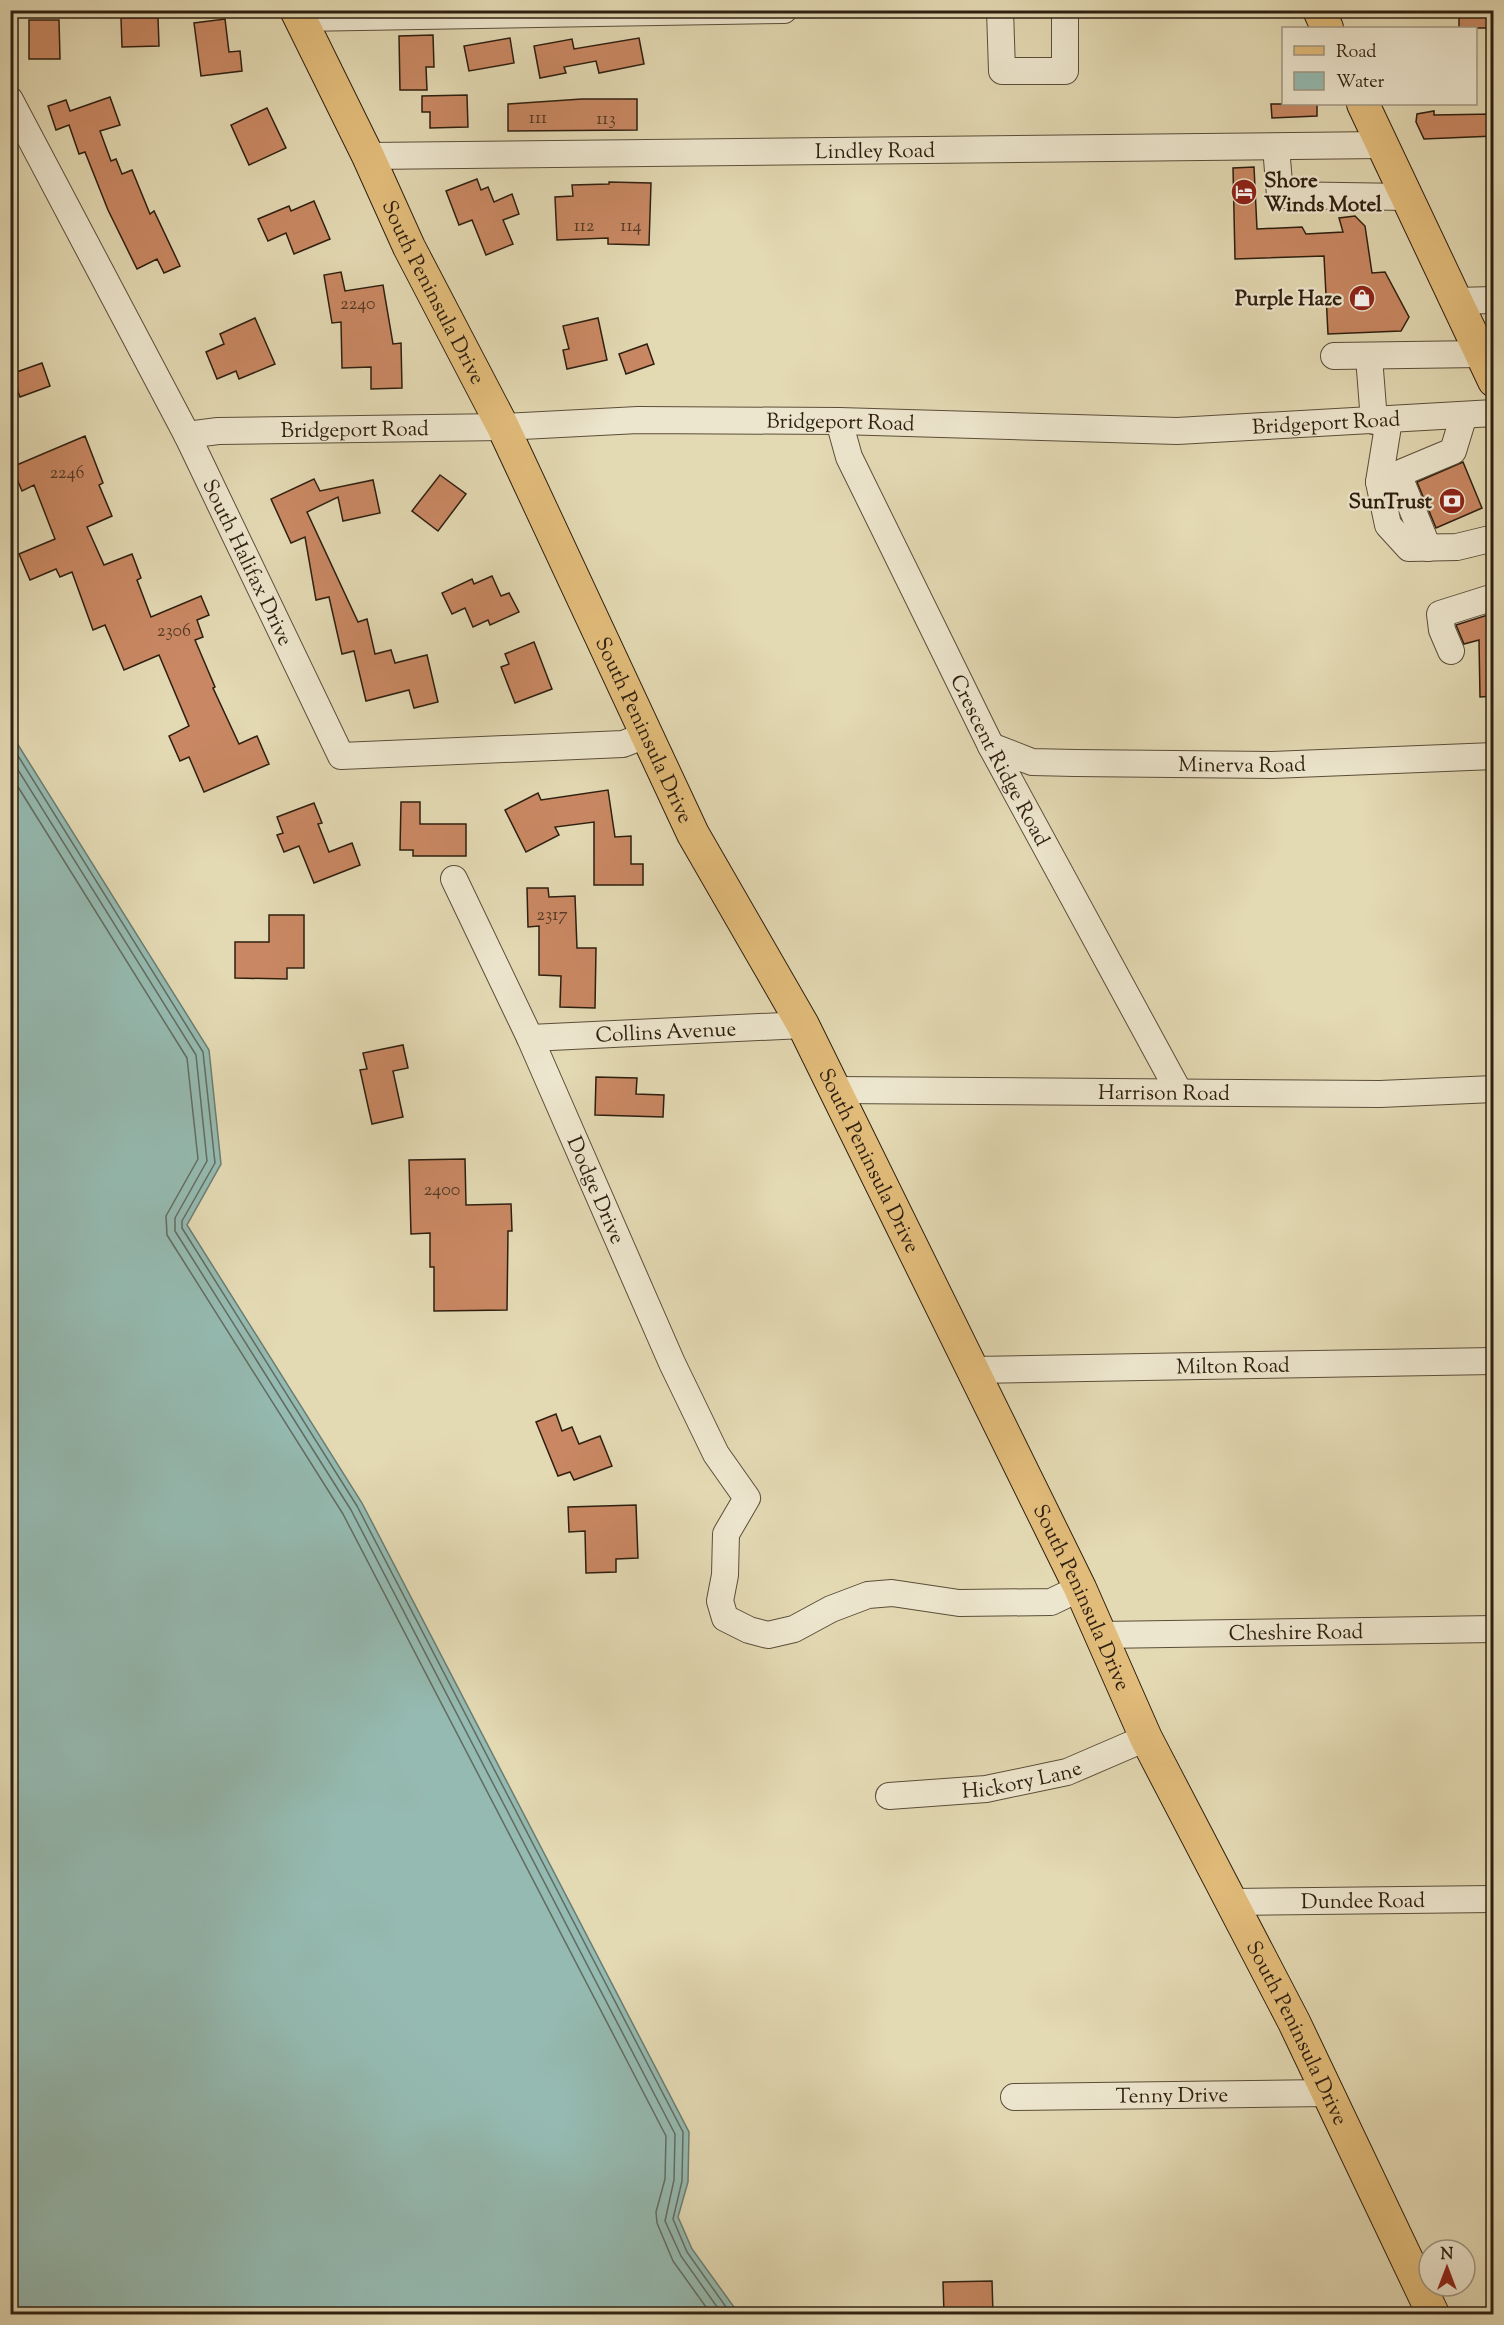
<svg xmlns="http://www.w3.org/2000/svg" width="1504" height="2325" font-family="'Sorts Mill Goudy',serif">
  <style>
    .water { fill: #95bab1; stroke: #6c7c71; stroke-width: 1.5 }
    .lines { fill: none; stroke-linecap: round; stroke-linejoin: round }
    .shore { stroke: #626c60; stroke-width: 1.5 }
    .building { fill: #c98863; stroke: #2e1f10; stroke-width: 1.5 }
    .minor-casing { stroke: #5b4e39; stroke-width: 28 }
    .major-casing { stroke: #2e1f10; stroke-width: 34 }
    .minor { stroke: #ede6ce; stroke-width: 26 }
    .major { stroke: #e2bc7a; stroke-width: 32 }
    .labels { text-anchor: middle; stroke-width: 4.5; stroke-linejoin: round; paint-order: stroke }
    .number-label { font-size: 18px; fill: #553925 }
    .street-label { font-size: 21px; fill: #2e1f10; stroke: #ede6ce }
    .poi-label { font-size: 21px; font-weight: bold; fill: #2e1f10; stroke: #ede6ce; text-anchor: end }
  </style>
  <rect width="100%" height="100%" fill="#e3d9b3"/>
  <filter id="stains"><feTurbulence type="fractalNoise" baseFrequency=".00333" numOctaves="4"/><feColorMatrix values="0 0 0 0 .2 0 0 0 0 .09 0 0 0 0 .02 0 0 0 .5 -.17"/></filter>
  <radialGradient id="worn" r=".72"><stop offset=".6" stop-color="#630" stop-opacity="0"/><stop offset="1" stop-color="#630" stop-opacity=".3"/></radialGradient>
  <path class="water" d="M10 732 209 1050 221 1164 187 1225 362 1503 689 2132 688 2182 678 2217 692 2249 739 2314H11Z"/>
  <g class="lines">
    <g class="shore">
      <path d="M10 743 203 1052 215 1163 182 1221V1228L357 1506 683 2132 682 2181 673 2219 687 2252 731 2314"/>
      <path d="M10 757 196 1055 207 1161 175 1218V1231L351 1510 675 2134 674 2180 665 2221 681 2256 722 2314"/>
      <path d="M10 774 187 1058 198 1159 166 1216 167 1235 343 1514 666 2136 665 2179 656 2212 657 2223 673 2261 711 2314"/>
    </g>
  </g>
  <g class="building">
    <rect x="1459" y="14" width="30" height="14"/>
    <path d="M121 18H158L159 46 122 47Z"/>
    <path d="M225 19 229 52 240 51 242 71 201 76 194 23Z"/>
    <path d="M29 20H59L60 59H29Z"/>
    <path d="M433 35 434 67H426L427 90H400L399 36Z"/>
    <path d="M510 38 514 63 469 71 464 46Z"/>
    <path d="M639 38 644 64 599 73 596 61 564 67 566 73 540 78 534 46 572 39 574 49Z"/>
    <path d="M467 95 468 127 430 128V112H422V96Z"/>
    <path d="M110 97 120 125 100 131 111 161 116 159 122 174 132 170 150 214 154 211 180 266 164 273 157 259 137 269 108 210 85 152 79 154 69 125 56 130 48 106 66 100 70 111Z"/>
    <path d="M582 99H637V130L508 131V104Z"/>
    <path d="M1271 104H1317V116L1272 118Z"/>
    <path d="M267 108 286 148 249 165 231 125Z"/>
    <path d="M1434 111V115L1494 114V136L1424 139 1416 122 1417 114Z"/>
    <path d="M1254 167 1257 229 1302 227 1306 234 1343 232 1339 218 1355 216 1365 226 1372 273 1385 272 1409 317 1401 331 1328 334 1324 256 1235 259 1233 168Z"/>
    <path d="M477 179 481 190 488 187 494 202 512 194 519 214 503 220 513 244 486 255 472 220 459 225 446 191Z"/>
    <path d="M609 182 651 183 649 245 608 244V238L557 240 555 197 573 196 572 185 609 184Z"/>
    <path d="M314 201 330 239 294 254 286 233 268 241 258 219 289 206 291 211Z"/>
    <path d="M341 272 345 291 383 285 393 344 401 343 402 388 371 389V367L342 368 341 322 332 323 324 275Z"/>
    <path d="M255 318 275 364 239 379 236 371 217 379 206 352 224 344 220 334Z"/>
    <path d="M598 318 607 360 567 369 563 350 569 349 563 326Z"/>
    <path d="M647 344 654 364 626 374 619 354Z"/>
    <path d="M42 363 50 386 20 397 11 374Z"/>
    <path d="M85 436 103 483 99 485 112 516 87 527 104 565 132 554 141 578 137 580 151 617 201 596 209 615 197 620 203 637 195 640 215 687 213 688 239 744 257 736 269 764 204 792 189 757 180 761 169 736 189 726 159 655 124 670 105 625 93 630 72 572 60 577 56 569 30 580 19 554 55 539 34 485 22 491 12 467Z"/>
    <path d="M1463 462 1482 508 1436 528 1417 482Z"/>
    <path d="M440 475 466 494 438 531 412 511Z"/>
    <path d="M314 479 320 491 373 480 380 513 343 521 338 497 307 512 358 622 367 619 375 654 391 650 395 663 427 655 438 702 414 708 409 690 366 701 354 651 342 654 329 597 316 600 305 537 291 543 271 499Z"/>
    <path d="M492 576 501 596 509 593 519 612 490 625 488 620 473 627 465 608 452 614 442 593 472 579 474 584Z"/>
    <path d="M1494 613V696L1480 697 1479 640 1464 644 1456 625Z"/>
    <path d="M534 642 552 689 515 703 501 667 509 664 505 654Z"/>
    <path d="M608 790 615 837 631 836V864H643V885H594V822L555 827 559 835 526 852 505 810 538 793 541 800Z"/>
    <path d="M401 802H420V824H466V856H413V850H400Z"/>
    <path d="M314 803 322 823 318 824 329 852 352 843 360 865 314 883 299 846 284 852 277 835 283 833 277 817Z"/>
    <path d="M527 888H548L549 897 575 896 577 948H596L595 1008 560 1007 561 976 539 975V926L528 927Z"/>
    <path d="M269 915H304V968H287V979L235 978V942H269Z"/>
    <path d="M403 1045 408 1068 393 1071 403 1117 372 1124 360 1070 367 1069 363 1053Z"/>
    <path d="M596 1077 637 1078 636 1094 664 1095 663 1117 595 1115Z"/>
    <path d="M465 1159 466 1205 511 1204 512 1231H508L507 1310 434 1311V1267H430V1233L411 1234 409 1160Z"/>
    <path d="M556 1414 562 1431 572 1427 579 1444 600 1436 612 1466 574 1480 570 1472 558 1476 536 1422Z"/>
    <path d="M636 1505 638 1558 616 1559V1572L586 1573 585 1531 569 1532 568 1507Z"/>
    <path d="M992 2281 993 2314H944L943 2282Z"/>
  </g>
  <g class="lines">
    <defs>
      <g id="minor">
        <path d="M1000 10 1002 71H1065V10"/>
        <path d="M300 18 784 10"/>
        <path id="s1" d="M10 100 187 435 341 756 623 744 646 735"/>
        <path d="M1276 147 1280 195 1406 197"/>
        <path id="s2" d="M368 156 1382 145"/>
        <path d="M1455 301 1494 300"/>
        <path d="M1334 356 1481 354"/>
        <path d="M1369 357 1374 421"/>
        <path d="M1464 415 1453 451 1379 482 1388 525 1409 548 1457 547 1494 538"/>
        <path id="s3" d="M839 421 849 457 991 746 1178 1090"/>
        <path id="s4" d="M187 435 218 431 503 427 638 420 839 421 1177 431 1494 413"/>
        <path d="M1398 474 1428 548"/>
        <path d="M1379 482 1389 420"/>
        <path d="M1451 651 1442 630 1440 614 1494 597"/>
        <path id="s5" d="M991 746 1032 762 1075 763 1272 765 1494 756"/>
        <path id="s6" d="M454 879 530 1038 672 1363 716 1454 747 1498 726 1534 725 1575 720 1601 725 1618 749 1630 768 1635 794 1629 831 1609 868 1595 892 1593 959 1603 1051 1602 1080 1588"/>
        <path id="s7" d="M530 1038 803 1025"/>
        <path id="s8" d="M834 1090 1380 1094 1494 1089"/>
        <path id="s9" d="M973 1370 1494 1361"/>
        <path id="s10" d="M1100 1635 1494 1629"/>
        <path id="s11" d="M889 1796 986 1789 1067 1772 1146 1738"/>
        <path id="s12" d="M1233 1902 1494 1899"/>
        <path id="s13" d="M1014 2097 1328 2093"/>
      </g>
      <g id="major">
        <path id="s14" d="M296 10 368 156 409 247 503 427 693 834 803 1025 1080 1588 1146 1738 1294 2022 1433 2314"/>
        <path d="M1319 10 1327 28"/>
        <path d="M1363 104 1494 381"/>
      </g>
    </defs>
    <use href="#minor" class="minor-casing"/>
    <use href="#major" class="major-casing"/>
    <use href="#minor" class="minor"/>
    <use href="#major" class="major"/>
  </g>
  <defs>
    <symbol id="hotel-disc" viewBox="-11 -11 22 22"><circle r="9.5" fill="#8f2418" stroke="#ede6ce"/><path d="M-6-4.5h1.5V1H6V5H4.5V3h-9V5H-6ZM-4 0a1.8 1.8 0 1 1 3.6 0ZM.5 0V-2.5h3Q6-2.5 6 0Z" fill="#fff"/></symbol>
    <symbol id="shop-disc" viewBox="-11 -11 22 22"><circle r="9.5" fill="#8f2418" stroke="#ede6ce"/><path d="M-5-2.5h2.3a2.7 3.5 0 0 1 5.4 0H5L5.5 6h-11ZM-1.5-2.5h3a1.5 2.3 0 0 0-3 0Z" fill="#fff"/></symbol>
    <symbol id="bank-disc" viewBox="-11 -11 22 22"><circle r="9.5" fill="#8f2418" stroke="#ede6ce"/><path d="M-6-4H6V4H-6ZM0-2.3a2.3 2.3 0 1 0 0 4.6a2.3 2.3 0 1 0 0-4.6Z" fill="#fff"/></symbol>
  </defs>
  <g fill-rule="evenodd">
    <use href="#hotel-disc" x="1229" y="177" width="30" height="30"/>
    <use href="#shop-disc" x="1347" y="283" width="30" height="30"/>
    <use href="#bank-disc" x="1437" y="486" width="30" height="30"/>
  </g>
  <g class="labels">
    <g class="number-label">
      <text x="538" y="123">111</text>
      <text x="606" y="124">113</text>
      <text x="584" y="231">112</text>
      <text x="631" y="231">114</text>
      <text x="358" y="309">2240</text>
      <text x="67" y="478">2246</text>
      <text x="174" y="636">2306</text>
      <text x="552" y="920">2317</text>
      <text x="442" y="1195">2400</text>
    </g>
    <g class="street-label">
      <text dy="7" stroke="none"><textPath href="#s2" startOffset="507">Lindley Road</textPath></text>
      <text dy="7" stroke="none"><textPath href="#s14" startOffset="314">South Peninsula Drive</textPath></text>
      <text dy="7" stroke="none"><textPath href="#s4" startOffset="654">Bridgeport Road</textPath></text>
      <text dy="7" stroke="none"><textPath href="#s4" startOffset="1140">Bridgeport Road</textPath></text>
      <text dy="7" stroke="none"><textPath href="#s4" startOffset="168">Bridgeport Road</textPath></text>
      <text dy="7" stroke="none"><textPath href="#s1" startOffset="520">South Halifax Drive</textPath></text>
      <text dy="7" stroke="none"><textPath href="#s14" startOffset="800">South Peninsula Drive</textPath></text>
      <text dy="7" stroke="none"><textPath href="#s3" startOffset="376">Crescent Ridge Road</textPath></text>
      <text dy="7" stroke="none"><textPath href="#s5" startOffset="254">Minerva Road</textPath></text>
      <text dy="7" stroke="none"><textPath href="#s7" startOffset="136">Collins Avenue</textPath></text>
      <text dy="7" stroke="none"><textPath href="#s8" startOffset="330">Harrison Road</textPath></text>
      <text dy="7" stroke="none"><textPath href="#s14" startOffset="1286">South Peninsula Drive</textPath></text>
      <text dy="7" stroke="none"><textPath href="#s6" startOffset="342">Dodge Drive</textPath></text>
      <text dy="7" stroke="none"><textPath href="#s9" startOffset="260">Milton Road</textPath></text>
      <text dy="7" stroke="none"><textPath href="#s14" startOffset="1772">South Peninsula Drive</textPath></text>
      <text dy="7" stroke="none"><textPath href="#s10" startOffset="196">Cheshire Road</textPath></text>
      <text dy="7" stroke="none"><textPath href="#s11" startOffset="134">Hickory Lane</textPath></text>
      <text dy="7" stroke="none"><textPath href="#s12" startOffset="130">Dundee Road</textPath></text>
      <text dy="7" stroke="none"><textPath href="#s14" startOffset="2258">South Peninsula Drive</textPath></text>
      <text dy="7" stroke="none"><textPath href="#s13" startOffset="158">Tenny Drive</textPath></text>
    </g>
    <g class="poi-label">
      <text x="1264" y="187" text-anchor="start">Shore<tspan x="1264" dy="24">Winds Motel</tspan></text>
      <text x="1342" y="305">Purple Haze</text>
      <text x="1432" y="508">SunTrust</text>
    </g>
  </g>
  <rect width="1504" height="2325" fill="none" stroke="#e3d9b3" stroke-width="36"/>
  <rect x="12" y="12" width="1480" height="2301" fill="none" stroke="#2e1f10" stroke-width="3"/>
  <rect x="18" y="18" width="1468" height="2289" fill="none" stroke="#2e1f10" stroke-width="1.5"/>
  <rect x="1282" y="27" width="195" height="78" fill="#ede6ce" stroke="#a19682" stroke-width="1.5"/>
  <rect x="1294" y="46" width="30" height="9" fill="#e2bc7a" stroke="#a19682" stroke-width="1.5"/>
  <text x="1336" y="57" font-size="18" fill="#2e1f10">Road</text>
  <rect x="1294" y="72" width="30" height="18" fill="#95bab1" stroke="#a19682" stroke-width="1.5"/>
  <text x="1336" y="87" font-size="18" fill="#2e1f10">Water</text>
  <g transform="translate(1447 2268)"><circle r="28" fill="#ede6ce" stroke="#a19682" stroke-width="1.5"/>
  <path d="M0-4.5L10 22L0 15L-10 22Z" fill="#8f2418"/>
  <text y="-9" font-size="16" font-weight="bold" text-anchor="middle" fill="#2e1f10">N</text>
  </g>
  <rect width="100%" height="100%" filter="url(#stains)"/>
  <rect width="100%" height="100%" fill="url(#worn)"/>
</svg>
